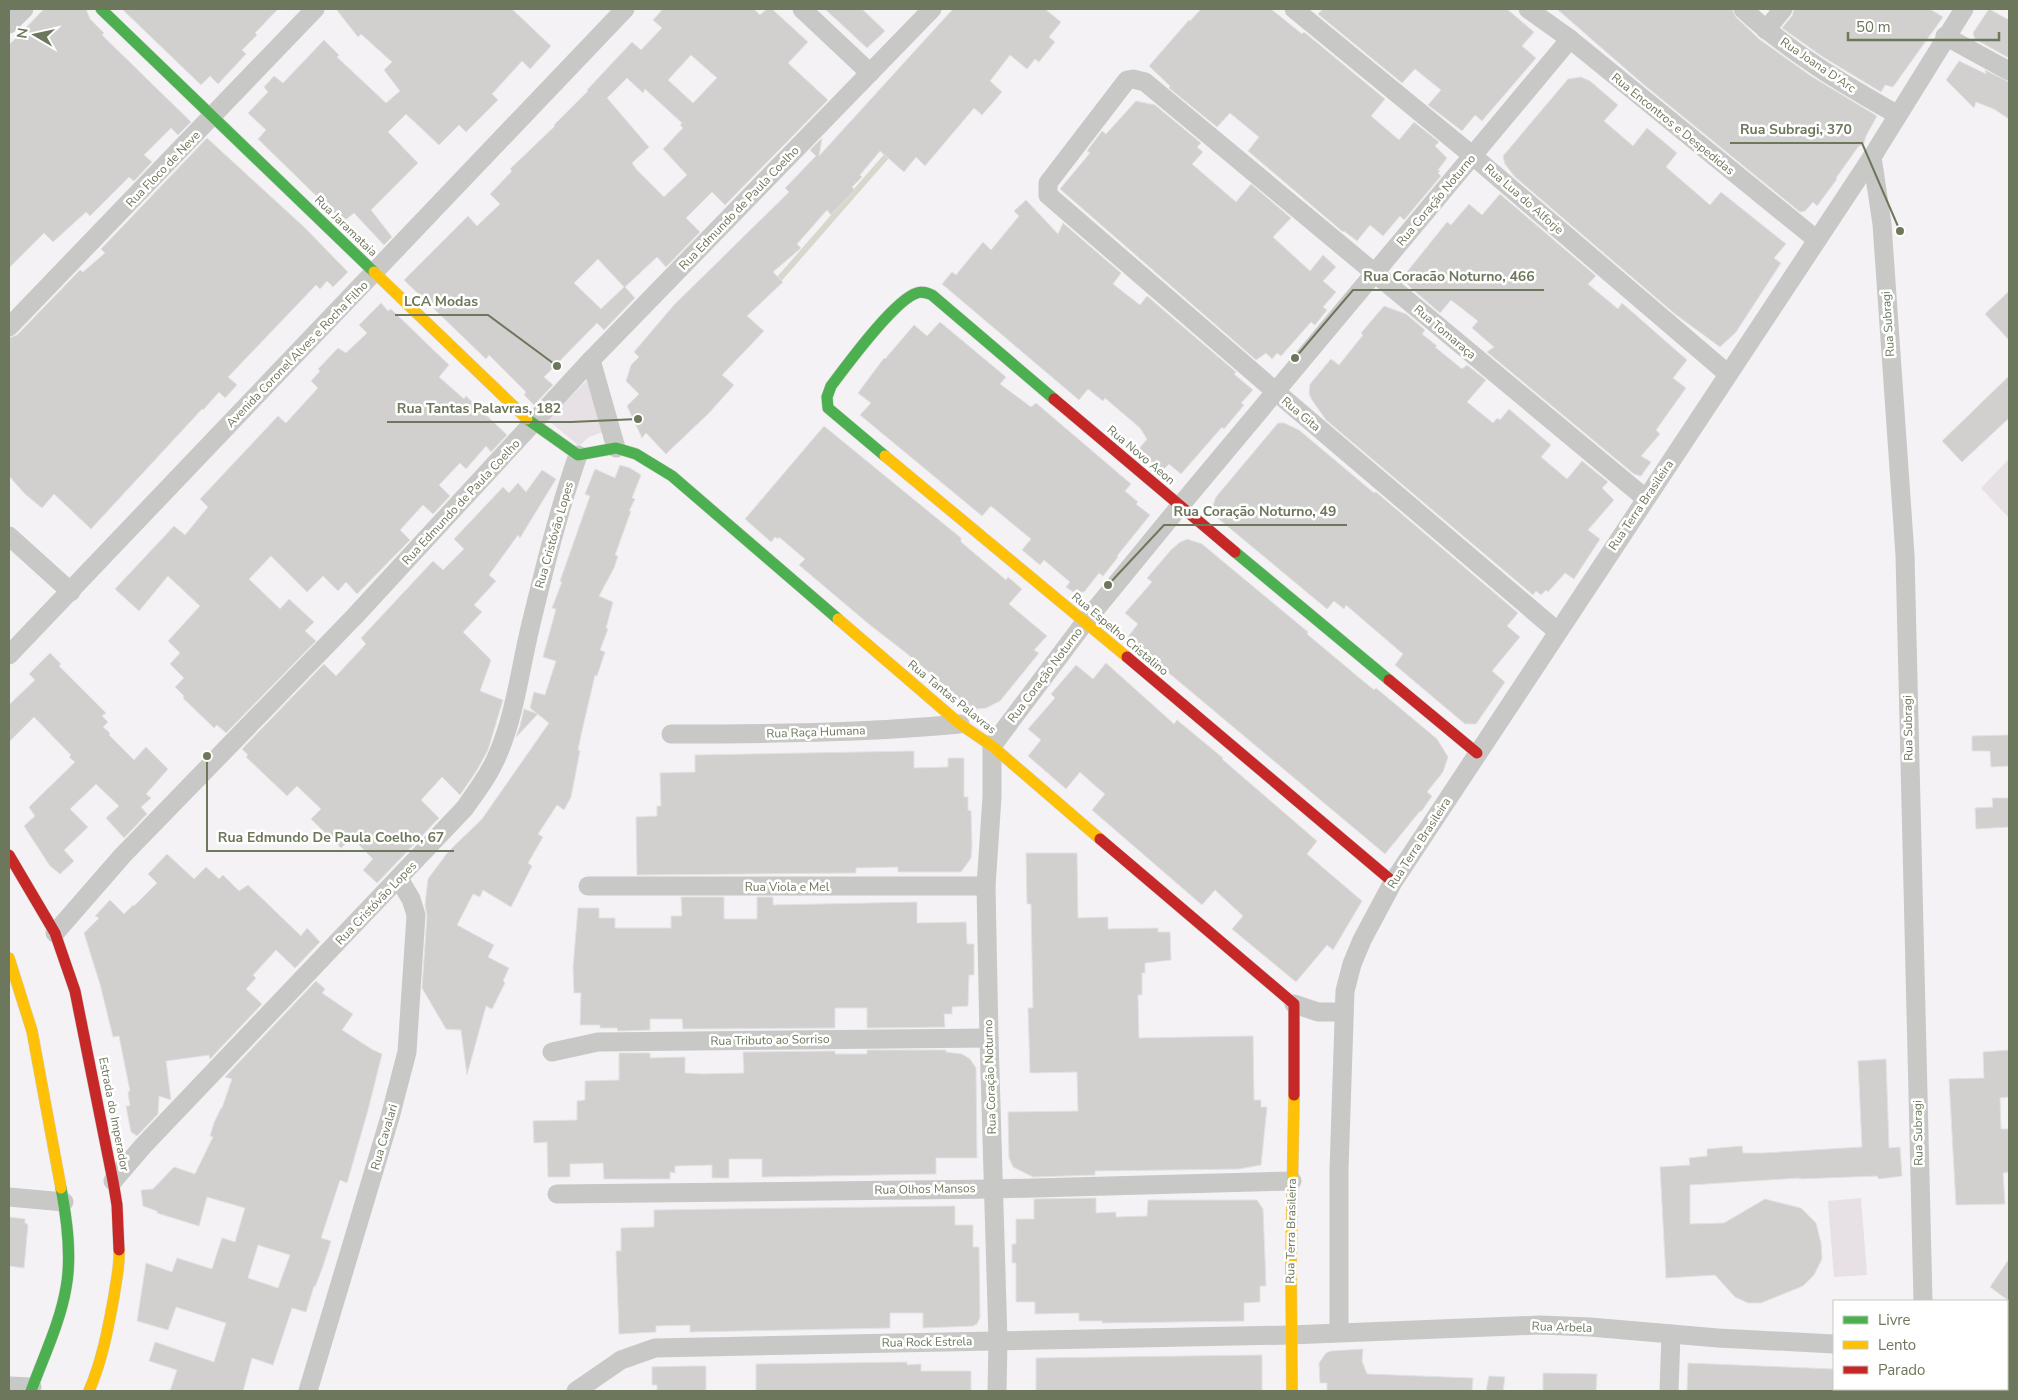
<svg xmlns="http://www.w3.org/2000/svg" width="2018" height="1400" font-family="'Nunito Sans',sans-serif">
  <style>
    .green { fill: #e7e0e4 }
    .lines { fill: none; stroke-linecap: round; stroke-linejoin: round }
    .stream { stroke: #d7d7ce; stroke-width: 6 }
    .building { fill: #d1d0cf; stroke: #e3e2e3; fill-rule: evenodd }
    .fast-casing { stroke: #d0d0cf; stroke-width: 12 }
    .slow-casing { stroke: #d0d0cf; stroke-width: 12 }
    .jam-casing { stroke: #d0d0cf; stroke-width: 12 }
    .street { stroke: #c8c8c6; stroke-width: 19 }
    .fast { stroke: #4caf50; stroke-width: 11 }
    .slow { stroke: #ffc107; stroke-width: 11 }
    .jam { stroke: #c62828; stroke-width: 11 }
    .labels { text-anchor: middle; stroke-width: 5; stroke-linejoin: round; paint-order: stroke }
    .street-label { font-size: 12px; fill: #6d775b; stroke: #fff }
    .leader { fill: none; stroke: #6d775b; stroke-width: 2 }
    .callout-dot { fill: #6d775b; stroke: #fff; stroke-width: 2 }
    .callout-label { font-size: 14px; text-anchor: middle; font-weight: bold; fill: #6d775b; stroke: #fff; stroke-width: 5; stroke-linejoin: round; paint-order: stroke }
  </style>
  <rect width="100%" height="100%" fill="#f4f2f4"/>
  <g class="green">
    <path d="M587 380 603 432 589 437 579 446 548 420Z"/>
    <path d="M2009 459V518L1981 488Z"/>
    <path d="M1861 1198 1867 1275 1834 1277 1828 1201Z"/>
  </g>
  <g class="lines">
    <path class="stream" d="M774 285 891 151"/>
  </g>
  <g class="building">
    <path d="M44 9H86L90 19 104 33 102 35 191 122 178 135 171 128 144 155 152 162 134 181 129 177 90 216 86 212 53 242 44 233 9 268V45Z"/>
    <path d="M122 9H278L255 33 257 35 242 50 246 54 218 84 210 76 201 85Z"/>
    <path d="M336 9H512L551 46 530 69 522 61 492 94 498 100 466 132 459 125 439 145 406 114 388 132 418 163 371 210 392 237 384 245 354 213 343 222 258 139 266 130 248 113 268 92 264 87 274 76 283 83 324 40 339 55 337 57 386 103 400 91 384 70 392 62 361 34 358 37Z"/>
    <path d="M663 9H754L760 15 767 9H772L808 42 788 63 828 100 725 205 712 192 686 218 700 232 666 267 657 257 625 287 635 298 604 330 597 323 544 377 553 385 534 405 524 395 526 392 489 355 486 359 404 280 468 216 477 226 500 204 490 194 512 171 510 169 555 126 554 125 588 91 587 90 632 42 641 50 662 28 653 20ZM691 55 717 78 693 103 668 80ZM627 78 643 93 645 89 682 123 680 125 683 128 663 149 687 175 664 197 637 170 632 163 649 147 607 98ZM598 259 624 287 601 309 574 283Z"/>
    <path d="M825 9H862L885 31 867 48Z"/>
    <path d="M953 9H1045L1061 22 1049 37 1055 42 1039 62 1035 59 1027 69 1010 55 990 81 1002 92 982 115 974 108 925 166 916 157 904 172 880 151 860 175 862 177 852 187 855 190 831 215 827 210 797 244 801 248 773 272 783 282 747 316 764 331 722 375 734 385 709 413 666 454 646 433 642 438 627 406 639 394 626 381 631 365 639 357 634 352 674 305 789 192 785 188 816 156 810 150 822 138 819 156Z"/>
    <path d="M1201 9H1271L1302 34 1304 32 1385 99 1371 116 1399 140 1414 122 1439 142 1435 146 1447 158 1438 170 1440 171 1438 173 1441 176 1404 220 1400 216 1383 236 1370 225 1357 241 1344 231 1343 232 1248 151 1259 137 1230 113 1217 127 1169 88 1170 86 1149 66 1189 20 1190 21Z"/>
    <path d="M1323 9H1507L1534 32 1522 46 1536 58 1482 121 1475 115 1462 131 1428 105 1441 90 1415 69 1402 83 1318 14Z"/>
    <path d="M1557 9H1732L1736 17 1759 39 1811 76 1877 116 1866 136 1864 143 1858 147 1836 178 1837 179 1817 206 1813 202 1805 211 1800 212 1643 84Z"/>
    <path d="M1794 9H1930L1943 17 1893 87 1885 85 1881 92 1823 57 1782 28 1792 16Z"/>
    <path d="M1989 9 2009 20V58L1975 39 1973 33Z"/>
    <path d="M1959 61 1986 74 1985 70 2009 82V119L1994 109 1976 102 1974 108 1946 80Z"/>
    <path d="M1581 77 1590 81 1618 105 1604 121 1633 146 1647 128 1677 153 1666 167 1710 205 1721 192 1786 244 1774 258 1781 263 1736 332 1720 347 1675 314 1515 177 1505 164 1503 156 1568 79Z"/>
    <path d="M1136 101 1155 105 1201 143 1197 147 1203 152 1192 164 1236 202 1251 184 1291 218 1273 237 1310 271 1323 255 1336 267 1323 281 1336 292 1323 307 1327 310 1315 325 1311 322 1281 356 1277 353 1272 359 1266 353 1256 360 1060 189 1090 153 1087 151 1102 131 1106 134Z"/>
    <path d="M207 138 304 227 348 272 333 287 327 281 320 289 316 285 228 377 237 385 225 398 219 392 203 410 202 409 91 529 54 494 42 508 25 494 9 476V338L17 335 80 270 83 272 105 253 101 249Z"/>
    <path d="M1500 194 1596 276 1588 284 1618 309 1622 303 1687 360 1673 378 1686 388 1656 430 1660 434 1641 456 1651 462 1641 476 1634 474 1487 352 1494 347 1472 328 1478 321 1451 300 1440 313 1411 288 1402 278 1447 222 1451 225 1469 204 1482 215Z"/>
    <path d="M1026 200 1058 234 1063 223 1121 273 1113 284 1140 305 1147 296 1236 372 1234 374 1253 390 1241 403 1244 405 1224 429 1222 427 1181 474 1169 464 1162 471 1138 450 1147 439 1140 428 1105 398 1103 401 1088 389 1079 400 942 284 952 272 956 275 983 242 991 250 1019 216 1014 211Z"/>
    <path d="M2009 291V340L1985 314Z"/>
    <path d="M381 303 388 311 391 309 449 365 439 377 464 399 466 396 507 435 491 452 486 446 466 469 460 463 439 485 450 496 433 514 423 505 400 530 410 540 357 594 346 582 338 591 323 576 307 592 271 556 249 579 280 609 289 599 314 622 305 631 316 641 226 733 217 725 214 728 183 698 184 696 175 687 184 678 170 664 180 653 168 641 200 606 168 576 139 611 115 589 174 526 185 535 208 507 200 499 278 416 286 423 318 388 311 381 320 371 318 369 338 348 346 353 367 333 359 325Z"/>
    <path d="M1384 306 1406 314 1425 330 1422 334 1437 346 1435 347 1462 369 1467 365 1486 380 1467 402 1493 423 1497 418 1500 420 1509 409 1551 445 1541 457 1567 479 1582 461 1608 482 1602 488 1614 500 1588 530 1600 539 1574 579 1565 573 1548 592 1546 590 1541 595 1536 591 1533 595 1326 420 1312 400 1309 394 1310 384 1331 359 1339 365 1363 335 1361 333Z"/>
    <path d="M940 322 1006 377 1000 384 1031 407 1036 403 1131 484 1125 491 1138 502 1136 504 1150 515 1117 556 1118 557 1103 576 1099 573 1084 592H1073L1066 587 1070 582 1044 560 1040 565 1022 550 1031 539 991 506 982 516 860 415 871 403 858 393 884 358 885 359 914 325 927 336Z"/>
    <path d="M2009 376V418L1962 462 1942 441Z"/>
    <path d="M1278 423H1284L1299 430 1374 493 1376 492 1518 613 1507 626 1520 637 1492 671 1505 682 1476 724H1465L1395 665 1403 654 1346 605 1344 609 1334 601 1327 609 1214 515 1212 508 1216 497Z"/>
    <path d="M824 426 961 538V542L1006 580 1008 577 1022 589 1009 604 1047 636 1034 650 1039 653 1000 701 986 708 975 709 961 703 953 696 955 694 905 652 870 625 799 565 805 559 779 537 778 539 775 537 771 542 745 519Z"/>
    <path d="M620 465 630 468 641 475 632 498 635 499 629 511H631L615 555 618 556 614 568 599 596 613 602 606 628 608 629 600 650 605 652 597 676 595 675 581 735 578 750 580 751 571 797 564 810 557 805 538 834 543 837 528 863 532 866 511 907 483 890 480 897 473 894 457 925 494 945 488 957 509 968 503 981 505 983 492 1009 486 1006 467 1075 461 1030 446 1029 422 988 427 916 425 905 428 879 448 852 482 819 549 723 530 708 534 692 545 695 556 661 543 657 556 609 552 608 562 582 560 581 590 496 585 494 595 469 615 478Z"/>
    <path d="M542 470 556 479 520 538 518 535 489 575 496 581 474 605 482 612 463 632 491 660 480 691 503 700 488 750 477 770 460 795 442 777 421 800 439 818 377 883 363 870 373 859 352 838 341 848 311 819 321 809 297 786 287 796 246 757 248 755 242 749 324 664 336 676 366 644 361 638 433 561 443 570 464 549 454 539 503 487 509 493 518 483 526 492Z"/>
    <path d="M1187 539 1202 544 1308 632 1307 634 1357 676 1374 690 1376 688 1437 739 1448 757 1443 772 1427 792 1432 796 1421 812 1420 811 1385 854 1127 638 1138 624 1125 613 1152 582 1147 578 1171 550 1179 543Z"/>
    <path d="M50 653 61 664 59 666 106 713 102 716 108 722 103 727 110 733 109 735 134 760 146 747 168 769 146 794 151 798 141 807 147 814 124 838 106 818 119 806 96 784 70 809 88 827 64 850 74 861 60 874 50 866 24 826 35 816 29 807 75 762 69 757 71 755 34 717 9 742V705L35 680 29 674Z"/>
    <path d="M1106 663 1174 724 1177 720 1223 758 1222 759 1317 841 1307 854 1362 901 1333 950 1327 945 1296 982 1232 929 1243 916 1215 890 1202 905 1092 810 1105 794 1092 783 1080 772 1066 789 1028 756 1041 740 1028 729 1055 698 1051 694 1076 665 1093 679Z"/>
    <path d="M524 709 538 714 516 737 520 726Z"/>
    <path d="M2009 735V766L1991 767 1990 751H1972V736Z"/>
    <path d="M914 751V768L948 767V758H964V797H968V810L971 811 972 846 971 858 961 872H898V867L856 868V873L637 875 636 817 657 816V806H661L660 773 695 772V755Z"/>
    <path d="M1992 798H2009V827L1976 829 1975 808 1993 807Z"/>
    <path d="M1026 853H1077L1078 918 1108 917V929L1158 928V932H1170L1171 960 1145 963V973H1142V995H1138L1139 1038 1253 1036 1254 1100H1261V1107H1267L1261 1165 1239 1169 1095 1171V1175L1033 1177 1013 1167 1009 1158 1008 1112 1078 1111 1077 1072 1030 1073 1028 1008H1033L1031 904H1027Z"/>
    <path d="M167 854 194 879 206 867 219 879 223 875 239 891 248 885 301 936 307 928 320 942 295 968 276 950 253 975 256 978 246 989 262 1004 210 1059 209 1055 166 1061 171 1100 159 1096 158 1114 137 1136 131 1132 126 1106H130L128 1092 130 1091 119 1036 113 1037 100 984 84 933 99 918 95 916 110 900 124 914 133 905 134 906 157 883 148 874Z"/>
    <path d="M681 897H724V919H757V897H773V905L917 902V923L966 922 967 944H974V975H969L968 1006 952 1007V1014H944L945 1027 867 1028V1008H835V1028L683 1029 682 1019H650V1030L618 1031 617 1028H600V1025H580L581 993H574L573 968 578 908H599V918H615V928H671V916H682Z"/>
    <path d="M316 981 325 989 322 993 353 1014 342 1030 373 1050 382 1054 368 1110 347 1183 340 1180 321 1238 331 1241 322 1269 315 1287 314 1286 306 1312 292 1308 273 1365 252 1358 243 1391H170L177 1370 149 1361 155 1342 214 1362 226 1323 176 1307 168 1330 137 1321 146 1263 172 1272 177 1258 212 1269 222 1238 235 1242 245 1208 207 1197 199 1226 157 1213V1211L143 1206 141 1190 153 1189 174 1167 195 1174 213 1137 210 1136 214 1123 221 1108H222L232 1079 225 1077ZM258 1245 290 1255 278 1288 248 1278Z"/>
    <path d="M867 1050H946V1052L962 1054 970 1059 976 1068 977 1158H936V1174L762 1177V1159H729V1178H712V1165L675 1166V1173L670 1172V1179H604L603 1163 570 1164V1177H548L547 1142 534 1143 533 1121 577 1120V1101L585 1100V1081L619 1080V1053H650V1058L685 1057V1073L703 1074 744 1073 743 1052 835 1051V1054H867Z"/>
    <path d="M2009 1050V1097L2000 1098 2001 1129H2009V1172L2003 1173 2005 1204 1956 1205 1949 1079 1984 1078 1983 1052Z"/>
    <path d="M1886 1059 1889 1148 1900 1147 1902 1176 1879 1179 1877 1176 1799 1179 1801 1178 1690 1185V1224L1724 1223 1765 1199 1801 1208 1816 1223 1821 1243 1822 1259 1814 1275 1803 1286 1761 1303H1748L1735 1297 1715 1275 1666 1278 1660 1167 1690 1165 1689 1158 1707 1156V1149L1742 1146 1743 1153H1763L1862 1147 1858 1061Z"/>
    <path d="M1096 1198V1213L1116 1212V1217L1147 1216 1148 1200H1257L1263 1209 1265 1259 1266 1286H1260V1302L1244 1303V1321L1102 1323V1321H1079V1313L1035 1314V1302H1016V1263H1012V1244H1016V1219H1034V1199Z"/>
    <path d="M955 1206V1225H973V1247H979L980 1317 977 1324 973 1326 923 1328V1313H890V1328L690 1332V1325L656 1326V1332L619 1334 616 1251H621V1228L654 1227V1210Z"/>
    <path d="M9 1217 25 1219V1223L28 1225 24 1268 9 1266Z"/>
    <path d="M2009 1259V1301L1990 1287Z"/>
    <path d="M1363 1349 1362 1361 1367 1374 1473 1378 1472 1391H1327V1383H1320L1319 1363 1326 1353 1331 1351Z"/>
    <path d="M1262 1355V1391H1036V1358Z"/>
    <path d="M907 1362V1365L921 1364V1371H971V1391H756V1364Z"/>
    <path d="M1688 1363 1834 1369V1391H1687Z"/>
    <path d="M690 1366H706V1391H657V1385H652V1367Z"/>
    <path d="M1543 1373 1597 1374 1596 1391H1543Z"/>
    <path d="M1489 1376 1505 1377 1503 1391H1486Z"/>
  </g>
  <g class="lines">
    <defs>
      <g id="fast">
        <path d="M101 9 374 272"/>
        <path d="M527 419 578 455 616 448 636 454 672 476 838 619"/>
        <path d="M885 456 828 408 827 397 831 386C847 365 894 300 917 293 922 291 927 293 932 295L1054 399"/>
        <path d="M1235 552 1389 680"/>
        <path d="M31 1391C43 1358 60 1323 66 1288 72 1256 67 1220 61 1188"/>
      </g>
      <g id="slow">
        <path d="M374 272 527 419"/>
        <path d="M885 456 1127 657"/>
        <path d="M838 619 960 724 992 746 1100 839"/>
        <path d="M9 958 32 1031 61 1188"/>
        <path d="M89 1391C102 1361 108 1329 114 1296 116 1281 120 1266 119 1250"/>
        <path d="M1292 1391 1291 1262 1294 1095"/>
      </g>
      <g id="jam">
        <path d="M1054 399 1235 552"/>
        <path d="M1127 657 1393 882"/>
        <path d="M1389 680 1477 753"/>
        <path d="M1100 839 1294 1004V1095"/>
        <path d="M9 855 55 933 75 991 113 1181 117 1205 119 1250"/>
      </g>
    </defs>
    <use href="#fast" class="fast-casing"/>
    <use href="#slow" class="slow-casing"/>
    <use href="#jam" class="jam-casing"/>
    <g class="street">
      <path d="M802 9 870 73"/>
      <path d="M1294 9 1473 156 1728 374"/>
      <path d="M1528 9 1570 39 1817 240"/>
      <path d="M1743 9C1789 52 1843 84 1898 115"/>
      <path d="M9 24 24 9"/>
      <path d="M1766 30 1783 9"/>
      <path d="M1945 36 2009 71"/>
      <path d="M1872 157 1882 224 1905 555 1923 1301"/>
      <path d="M9 327 315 9"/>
      <path d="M591 360 616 448"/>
      <path d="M9 536 71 592"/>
      <path d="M1557 631 1275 391 1048 195V183L1127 80 1133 79 1145 82 1645 498"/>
      <path d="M9 655 625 9"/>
      <path d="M671 734C768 734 864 733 960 724"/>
      <path d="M588 886H986"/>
      <path d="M55 933 123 855 355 616 591 360 932 9"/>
      <path d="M1294 1004 1318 1012H1344"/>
      <path d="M552 1052 598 1042 989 1038"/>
      <path d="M113 1181 143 1146 464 809C476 792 490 774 498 754 515 714 520 670 530 628 544 570 558 512 578 455"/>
      <path d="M557 1194 994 1189 1292 1181"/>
      <path d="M9 1197 64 1202"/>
      <path d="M1339 1332V1170L1345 991 1352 964 1362 940 1393 882 1872 157 1964 9"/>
      <path d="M2007 1355H2009"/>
      <path d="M9 1386 32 1387"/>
      <path d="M308 1391 390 1117 407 1052 416 915 411 899 399 879"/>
      <path d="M576 1391 621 1360 655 1348 1290 1335 1540 1325 1590 1327 1718 1338 1834 1344"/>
      <path d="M997 1391 998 1341 989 1038 986 886 992 797V746L1085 622 1180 506 1570 39"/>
      <path d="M1669 1391 1671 1334"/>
    </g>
    <use href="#fast" class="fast"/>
    <use href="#slow" class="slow"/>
    <use href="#jam" class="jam"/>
  </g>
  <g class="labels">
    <g class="street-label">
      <text transform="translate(1818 65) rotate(34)" y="4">Rua Joana D'Arc</text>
      <text transform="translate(1673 124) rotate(39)" y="4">Rua Encontros e Despedidas</text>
      <text transform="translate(163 169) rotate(-46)" y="4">Rua Floco de Neve</text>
      <text transform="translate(1524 199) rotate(41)" y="4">Rua Lua do Alforje</text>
      <text transform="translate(1436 200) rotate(-50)" y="4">Rua Coração Noturno</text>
      <text transform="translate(739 208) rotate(-46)" y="4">Rua Edmundo de Paula Coelho</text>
      <text transform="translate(346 226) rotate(44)" y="4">Rua Jaramataia</text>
      <text transform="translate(1888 324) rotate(-94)" y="4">Rua Subragi</text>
      <text transform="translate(1445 332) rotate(40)" y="4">Rua Tomaraça</text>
      <text transform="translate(297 354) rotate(-46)" y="4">Avenida Coronel Alves e Rocha Filho</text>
      <text transform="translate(1301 414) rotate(40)" y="4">Rua Gita</text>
      <text transform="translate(1141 455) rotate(40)" y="4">Rua Novo Aeon</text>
      <text transform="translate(461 502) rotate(-47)" y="4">Rua Edmundo de Paula Coelho</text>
      <text transform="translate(1641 505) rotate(-56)" y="4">Rua Terra Brasileira</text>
      <text transform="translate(554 535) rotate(-74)" y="4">Rua Cristóvão Lopes</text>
      <text transform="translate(1120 634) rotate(40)" y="4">Rua Espelho Cristalino</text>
      <text transform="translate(1045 675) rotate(-53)" y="4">Rua Coração Noturno</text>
      <text transform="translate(952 697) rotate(39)" y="4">Rua Tantas Palavras</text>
      <text transform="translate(1908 728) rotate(-91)" y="4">Rua Subragi</text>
      <text transform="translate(816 732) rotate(-2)" y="4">Rua Raça Humana</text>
      <text transform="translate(1419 843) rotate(-57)" y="4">Rua Terra Brasileira</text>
      <text x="787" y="891">Rua Viola e Mel</text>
      <text transform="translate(376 903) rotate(-46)" y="4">Rua Cristóvão Lopes</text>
      <text transform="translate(770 1040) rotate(-1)" y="4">Rua Tributo ao Sorriso</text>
      <text transform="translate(990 1077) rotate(-92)" y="4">Rua Coração Noturno</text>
      <text transform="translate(114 1114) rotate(79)" y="4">Estrada do Imperador</text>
      <text transform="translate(1918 1133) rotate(-91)" y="4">Rua Subragi</text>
      <text transform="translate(384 1137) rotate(-74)" y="4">Rua Cavalari</text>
      <text transform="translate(925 1189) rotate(-1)" y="4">Rua Olhos Mansos</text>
      <text transform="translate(1291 1231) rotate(-89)" y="4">Rua Terra Brasileira</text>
      <text transform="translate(1562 1327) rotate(2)" y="4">Rua Arbela</text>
      <text transform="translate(927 1342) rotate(-1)" y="4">Rua Rock Estrela</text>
    </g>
  </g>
  <path class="leader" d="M1900 231L1862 143H1730M1295 358L1353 290H1544M557 366L488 315H395M638 419L571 422H387M1108 585L1164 525H1347M207 756L207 851H454"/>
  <g class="callout-dot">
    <circle cx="1900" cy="231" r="5"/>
    <circle cx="1295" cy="358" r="5"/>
    <circle cx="557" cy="366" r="5"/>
    <circle cx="638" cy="419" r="5"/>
    <circle cx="1108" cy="585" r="5"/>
    <circle cx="207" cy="756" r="5"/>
  </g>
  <g class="callout-label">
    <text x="1796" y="134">Rua Subragi, 370</text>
    <text x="1449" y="281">Rua Coracão Noturno, 466</text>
    <text x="441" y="306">LCA Modas</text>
    <text x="479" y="413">Rua Tantas Palavras, 182</text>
    <text x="1255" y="516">Rua Coração Noturno, 49</text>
    <text x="331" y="842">Rua Edmundo De Paula Coelho, 67</text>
  </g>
  <rect width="2018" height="1400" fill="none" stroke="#6d775b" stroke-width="20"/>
  <rect x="1833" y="1300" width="175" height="90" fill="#ffffff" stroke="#c5c9bd"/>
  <rect x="1843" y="1316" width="25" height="8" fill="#4caf50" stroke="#c5c9bd"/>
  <text x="1878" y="1325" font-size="15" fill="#6d775b">Livre</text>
  <rect x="1843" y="1341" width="25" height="8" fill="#ffc107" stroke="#c5c9bd"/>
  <text x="1878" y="1350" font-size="15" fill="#6d775b">Lento</text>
  <rect x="1843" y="1366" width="25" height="8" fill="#c62828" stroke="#c5c9bd"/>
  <text x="1878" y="1375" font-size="15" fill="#6d775b">Parado</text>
  <g transform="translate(35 35) rotate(279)" stroke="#ffffff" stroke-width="4" paint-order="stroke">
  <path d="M0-4L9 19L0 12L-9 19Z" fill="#6d775b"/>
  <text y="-8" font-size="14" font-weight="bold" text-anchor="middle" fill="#6d775b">N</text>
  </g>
  <path d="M1848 32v8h151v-8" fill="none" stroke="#6d775b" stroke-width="2.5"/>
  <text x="1856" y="32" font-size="15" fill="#6d775b" stroke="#ffffff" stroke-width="4" paint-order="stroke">50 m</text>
</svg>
